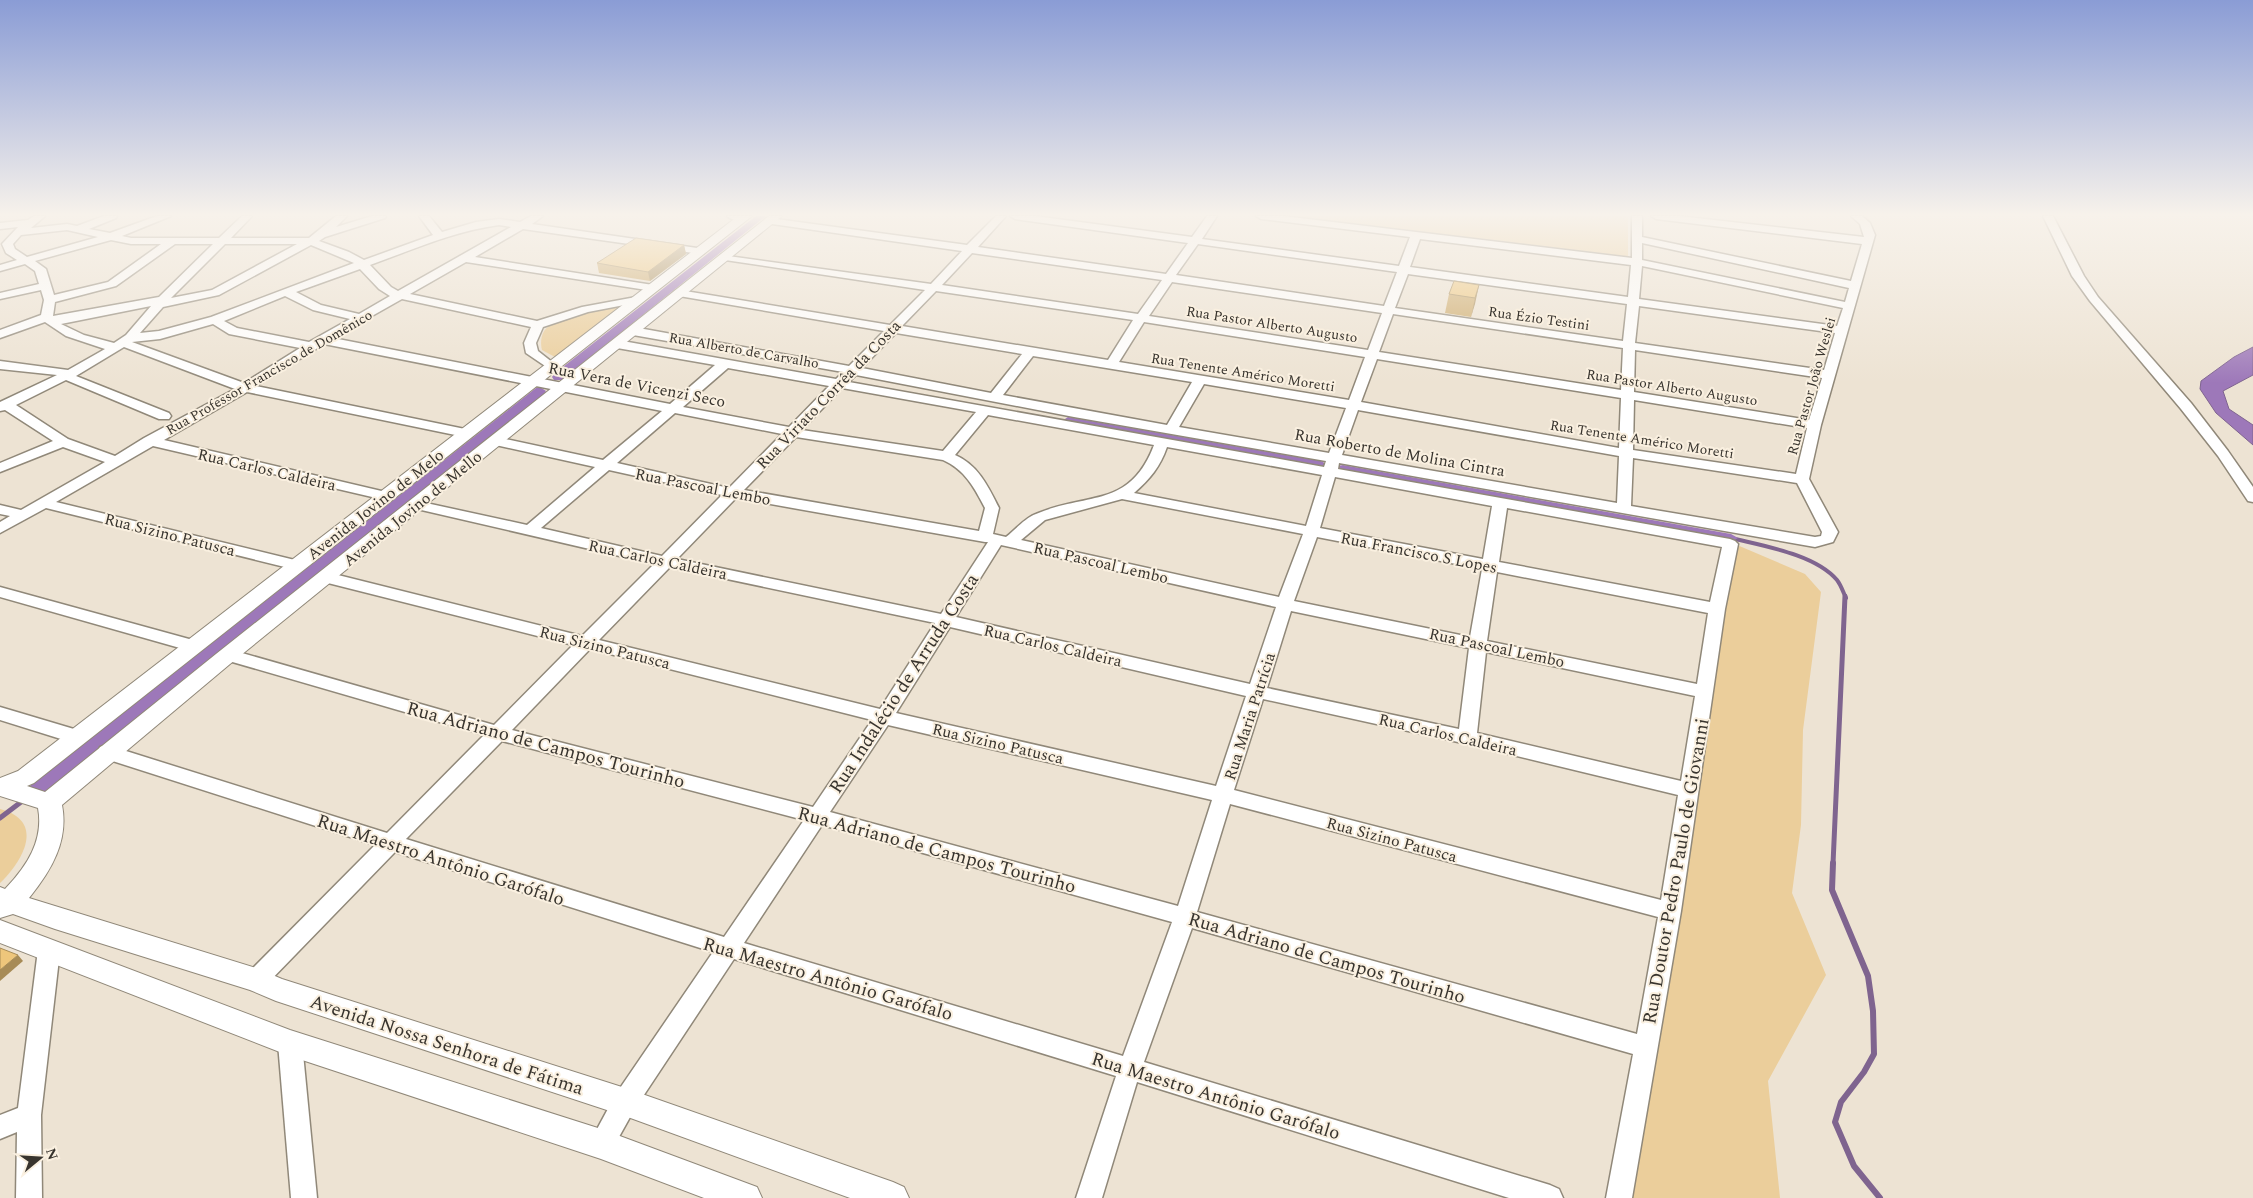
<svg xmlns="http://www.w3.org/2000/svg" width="2253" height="1198" font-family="Spectral,serif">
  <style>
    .green { fill: #ebce9b }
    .water { fill: #9d78b9; stroke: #7f648f }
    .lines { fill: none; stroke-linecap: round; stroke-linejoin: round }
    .stream-far2 { stroke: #7f648f; stroke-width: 4 }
    .stream-far1 { stroke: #7f648f; stroke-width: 5 }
    .stream { stroke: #7f648f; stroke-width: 6 }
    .canal { fill: #9d78b9; fill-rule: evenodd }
    .minor-casing { stroke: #908879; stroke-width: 3 }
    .major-casing { stroke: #908879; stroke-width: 2 }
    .minor { fill: #fff; fill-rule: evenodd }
    .major { fill: #fff; fill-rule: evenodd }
    .wall { fill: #cdaa6a }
    .shaded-wall { fill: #a78b56 }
    .building { fill: #eec67b; stroke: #a78b56 }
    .labels { text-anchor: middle; stroke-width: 4; stroke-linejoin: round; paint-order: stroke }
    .far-street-label { font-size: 14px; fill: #38342e; stroke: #faf0e0 }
    .street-label { font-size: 16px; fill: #38342e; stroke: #faf0e0 }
    .near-street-label { font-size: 19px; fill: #38342e; stroke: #faf0e0 }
  </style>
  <rect width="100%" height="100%" fill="#ede3d3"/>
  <g class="green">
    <path d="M1286 216H1628V259Z"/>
    <path d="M627 303 555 357 542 350C540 342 541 331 549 326 567 312 605 308 627 303Z"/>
    <path d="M1730 542 1805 574 1821 592 1803 730 1801 825 1792 893 1826 975 1768 1081 1780 1198H1619Z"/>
    <path d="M0 809C46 821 23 861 0 883Z"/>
  </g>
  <path class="water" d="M2253 347V375L2223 391 2229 409 2253 425V445L2216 413 2200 389 2201 381 2234 357Z"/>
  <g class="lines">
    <path class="stream-far2" d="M1731 538C1763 546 1815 554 1837 580 1841 585 1843 592 1846 598"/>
    <g class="stream-far1">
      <path d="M0 818 25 799"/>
      <path d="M1833 864 1845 596"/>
    </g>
    <path class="stream" d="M1833 863 1832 890 1868 976 1873 1011 1874 1054 1864 1072 1841 1102 1835 1122 1854 1166 1880 1198"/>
    <g class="canal">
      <path d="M756 216H766L562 380H554L552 377 554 374Z"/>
      <path d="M540 387 546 391 544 394 38 799 32 801 26 799 23 794 26 789 536 388Z"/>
      <path d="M1068 417 1321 461 1328 465 1321 469 1064 424 1062 421Z"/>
      <path d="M1343 465 1731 534 1738 538 1731 542 1338 472 1336 469 1338 466Z"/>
    </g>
    <defs>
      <g id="minor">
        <path d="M34 216H45L31 228 67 224 77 226 104 216H117L116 218 89 229 110 233 157 216H171L122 236 131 238H219L242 216H252L231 238H309L336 216H347L336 227 372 216H386L385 218 325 237 319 241 349 252 364 260 433 235 419 216H429L442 232 476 222 499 219 520 222 531 216H543L532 224 704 249 705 251 704 253 700 254 523 229 475 257 653 285 659 288 653 291 466 262 410 294 537 321 582 307 636 297 640 298 642 300 640 302 588 312 543 327 536 343 538 351 557 366 551 370 526 353 524 343 531 327 402 299 333 338 670 404 715 365 617 348 613 347 611 344 613 341 617 340 836 379 843 372 633 335 627 331 629 328 633 327 849 366 884 331 679 296 675 295 673 293 675 291 679 290 890 325 925 290 725 260 720 257 721 255 931 284 962 251 765 223V219L769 218 967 245 996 216H1006L978 247 1166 274 1188 243 1015 219 1010 216H1035L1192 237 1207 216H1217L1202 239 1399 266 1410 237 1261 219 1256 216H1283L1632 258V216H1642V237L1851 281 1862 244 1656 219 1651 216H1679L1864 237 1860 224 1851 216H1862L1870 223 1875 235 1821 425 1809 479 1838 532 1833 542 1815 547 1339 463 1338 469 1730 539 1735 541 1738 544 1725 609 1681 911 1632 1198H1606L1633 1054 1192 928 1144 1062 1550 1185 1559 1189 1563 1198H1509L1137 1082 1102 1198H1076L1116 1076 734 959 634 1110 610 1153 601 1156 592 1153 589 1144 616 1094 713 952 395 852 264 987 256 990 248 987 245 980 248 973 375 845 100 757 98 752 100 747 107 745 387 833 484 735 222 659 219 655 222 651 228 649 494 725 573 645 320 581 318 577 320 573 326 572 582 636 654 564 417 509 410 505 417 501 527 525 595 467 491 444 489 441 491 438 496 437 603 460 662 411 324 344 256 386 465 429 472 433 465 437 247 392 164 440 390 493 392 496 390 499 385 500 153 446 56 502 303 562 305 565 303 568 297 570 46 508 0 533V522L10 516 0 514V505L21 510 105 462 63 447 0 472V463L53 441 5 410 0 411V402L57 375 0 369V361L68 370 105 349 66 336 45 322 0 338V330L41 315 44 300 41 290 0 299V293L39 284 35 271 25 264 0 271V265L17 260 6 253 2 244 18 227 0 229V223L28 220ZM499 225 511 227 398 291 391 287 370 265C412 250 454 231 499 225ZM67 230 98 237 27 257 15 249 13 244 21 235ZM1420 239 1631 265 1628 297 1410 267ZM111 240 131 244H161L108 282 54 295 46 269 35 261ZM1642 243 1849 288 1845 302 1642 260ZM175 244H213L159 297 53 316 55 302 116 286ZM225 244H297L212 290 171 298ZM1198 244 1397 272 1384 306 1176 275ZM311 245 354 263 211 317 159 331 140 333 163 307 219 295ZM972 253 1162 280 1138 314 942 285ZM1642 266 1843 308 1837 326 1639 299ZM360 269 379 289 390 296 359 314 321 305 296 292ZM1408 274 1627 304 1623 341 1395 308ZM1172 282 1382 313 1368 350 1149 316ZM936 291 1133 320 1108 360 902 326ZM285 296 313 310 350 319 309 342 237 328 224 321ZM151 306 126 335 114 343 84 335 61 324ZM1639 306 1835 333 1824 370 1635 343ZM1393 314 1623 348 1621 390 1379 352ZM1144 322 1365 357 1349 400 1119 362ZM213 324 229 334 300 348 244 383 132 342 160 339ZM896 333 1022 354 991 393 862 368ZM124 347 235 389 144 438 115 456 68 439 16 405 66 380 159 419H169L171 416 169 413 76 376ZM1635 350 1822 378 1809 420 1634 392ZM1033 356 1192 382 1167 425 1003 395ZM1377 359 1621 398 1619 448 1361 402ZM728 368 829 386 789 427 683 407ZM856 375 1074 417 1326 461 1324 467 849 382ZM1204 384 1346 408 1329 453 1179 427ZM842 388 976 412 943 451 802 430ZM1634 400 1807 428 1796 474 1633 450ZM1358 410 1619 456 1617 503 1342 455ZM675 413 782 434 729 488 617 463ZM988 415 1154 445C1130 509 1087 492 1036 514 1025 518 1015 530 1006 537L993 534 999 508C988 486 978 465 955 455ZM796 437 943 460C965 470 974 487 985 508L979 531 744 490ZM1167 447 1322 475 1306 526 1134 493C1150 479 1160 467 1167 447ZM1633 458 1797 483 1822 532 1821 536 1815 537 1631 506ZM609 470 722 495 662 556 541 528ZM1335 477 1492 506 1483 559 1320 528ZM736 498 985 542H988L941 614 677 559ZM1122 499 1303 534 1279 597 1021 540 1045 520ZM1507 508 1722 547 1710 602 1499 562ZM1317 537 1482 569 1470 637 1294 601ZM1001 545 1276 607 1250 684 956 617ZM670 567 935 623 880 709 599 640ZM1497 572 1708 613 1697 684 1487 641ZM1291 611 1469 648 1459 729 1267 688ZM950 627 1246 696 1216 786 896 713ZM590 649 872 720 813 807 512 730ZM1486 652 1695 696 1681 781 1477 733ZM1263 699 1467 744 1678 795 1661 900 1234 790ZM888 725 1212 800 1178 906 830 812ZM502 741 804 820 724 937 406 839ZM1230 804 1658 917 1637 1034 1197 912ZM822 825 1172 922 1123 1056 744 943Z"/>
        <path d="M727 216H748L749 217C744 222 732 221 727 216Z"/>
        <path d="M2043 216H2053L2084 276 2098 297 2191 403 2228 451 2253 487V502L2248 501 2218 456 2181 409 2090 301 2072 276Z"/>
        <path d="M0 587 200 642 202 646 200 650 194 652 0 597Z"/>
        <path d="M0 707 84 732 86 737 84 742 77 744 0 720Z"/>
        <path d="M49 941 57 943 60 950 41 1115 42 1198H16L17 1132 0 1139V1115L18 1108 38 950 41 943Z"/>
        <path d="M290 1032 298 1036 302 1043 317 1198H291L278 1043 282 1036Z"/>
      </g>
      <g id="major">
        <path d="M738 216H752L34 783 27 786 45 792 216 654 769 216H782L230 664 62 805C69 841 51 871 29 898L256 968 282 979 625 1088 893 1182 904 1187 909 1198H850L625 1116 276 1001 250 990 55 929 13 914 0 918V887L5 889C27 866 44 840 38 808L0 796V778L18 771Z"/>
        <path d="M0 920 290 1030 601 1129 757 1187 762 1198H704L601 1159 290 1056 0 943Z"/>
      </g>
    </defs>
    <use href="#minor" class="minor-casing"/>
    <use href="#major" class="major-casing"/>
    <use href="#minor" class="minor"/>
    <use href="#major" class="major"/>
  </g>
  <g class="wall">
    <path d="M684 245 686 254 650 281 599 273 597 263Z"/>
    <path d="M1479 285 1471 317 1445 313 1449 294Z"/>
  </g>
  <g class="shaded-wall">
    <path d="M684 245 686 254 650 281 648 272Z"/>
    <path d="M1479 285 1475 304 1471 317 1475 298Z"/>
    <path d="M18 955 23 961 0 981V970Z"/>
  </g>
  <g class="building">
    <path d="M636 238 684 245 648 272 597 263Z"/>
    <path d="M1454 281 1479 285 1475 298 1449 294Z"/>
    <path d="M0 948 18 955 0 970Z"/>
  </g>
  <linearGradient id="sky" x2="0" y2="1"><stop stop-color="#8a9cd5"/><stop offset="0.56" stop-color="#f7f2eb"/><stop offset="1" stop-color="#f7f2eb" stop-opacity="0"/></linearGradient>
  <rect width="2253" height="383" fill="url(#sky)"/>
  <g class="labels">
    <g class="far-street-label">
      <text transform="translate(1539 318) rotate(8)" y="5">Rua Ézio Testini</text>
      <text transform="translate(1272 324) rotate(9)" y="5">Rua Pastor Alberto Augusto</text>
      <text transform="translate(744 350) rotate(10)" y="5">Rua Alberto de Carvalho</text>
      <text transform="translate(269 372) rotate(-30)" y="5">Rua Professor Francisco de Domênico</text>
      <text transform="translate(1243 372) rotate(9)" y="5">Rua Tenente Américo Moretti</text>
      <text transform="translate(1811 386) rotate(-74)" y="5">Rua Pastor João Weslei</text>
      <text transform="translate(1672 387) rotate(9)" y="5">Rua Pastor Alberto Augusto</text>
      <text transform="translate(1642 439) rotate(9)" y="5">Rua Tenente Américo Moretti</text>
    </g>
    <g class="street-label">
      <text transform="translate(637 384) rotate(11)" y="6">Rua Vera de Vicenzi Seco</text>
      <text transform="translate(828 394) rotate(-46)" y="6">Rua Viriato Corrêa da Costa</text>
      <text transform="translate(1400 452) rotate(10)" y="6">Rua Roberto de Molina Cintra</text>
      <text transform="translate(267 469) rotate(13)" y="6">Rua Carlos Caldeira</text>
      <text transform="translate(703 486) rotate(11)" y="6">Rua Pascoal Lembo</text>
      <text transform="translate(375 504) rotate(-38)" y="6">Avenida Jovino de Melo</text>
      <text transform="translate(412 508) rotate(-39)" y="6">Avenida Jovino de Mello</text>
      <text transform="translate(170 534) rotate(14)" y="6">Rua Sizino Patusca</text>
      <text transform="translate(1419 552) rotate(11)" y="6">Rua Francisco S Lopes</text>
      <text transform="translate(658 559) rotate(12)" y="6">Rua Carlos Caldeira</text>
      <text transform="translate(1101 562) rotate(13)" y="6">Rua Pascoal Lembo</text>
      <text transform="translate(1053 645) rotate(13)" y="6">Rua Carlos Caldeira</text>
      <text transform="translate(605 647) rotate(14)" y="6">Rua Sizino Patusca</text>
      <text transform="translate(1497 647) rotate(12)" y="6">Rua Pascoal Lembo</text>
      <text transform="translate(1249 716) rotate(-72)" y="6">Rua Maria Patrícia</text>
      <text transform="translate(1448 734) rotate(13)" y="6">Rua Carlos Caldeira</text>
      <text transform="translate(998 743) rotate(13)" y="6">Rua Sizino Patusca</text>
      <text transform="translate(1392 839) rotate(15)" y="6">Rua Sizino Patusca</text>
    </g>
    <g class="near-street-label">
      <text transform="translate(903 683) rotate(-57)" y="7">Rua Indalécio de Arruda Costa</text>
      <text transform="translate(546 744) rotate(15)" y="7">Rua Adriano de Campos Tourinho</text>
      <text transform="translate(937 849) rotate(15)" y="7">Rua Adriano de Campos Tourinho</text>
      <text transform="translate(441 859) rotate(18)" y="7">Rua Maestro Antônio Garófalo</text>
      <text transform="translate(1675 871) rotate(-80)" y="7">Rua Doutor Pedro Paulo de Giovanni</text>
      <text transform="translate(1327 957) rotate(16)" y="7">Rua Adriano de Campos Tourinho</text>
      <text transform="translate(828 978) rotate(16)" y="7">Rua Maestro Antônio Garófalo</text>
      <text transform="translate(447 1044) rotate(18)" y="7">Avenida Nossa Senhora de Fátima</text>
      <text transform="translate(1216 1095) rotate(17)" y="7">Rua Maestro Antônio Garófalo</text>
    </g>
  </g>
  <g transform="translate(40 1158) rotate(72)" stroke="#faf0e0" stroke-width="4" paint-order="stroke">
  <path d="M0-4L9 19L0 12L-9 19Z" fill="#38342e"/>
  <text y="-8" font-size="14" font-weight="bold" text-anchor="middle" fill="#38342e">N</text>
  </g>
</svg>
